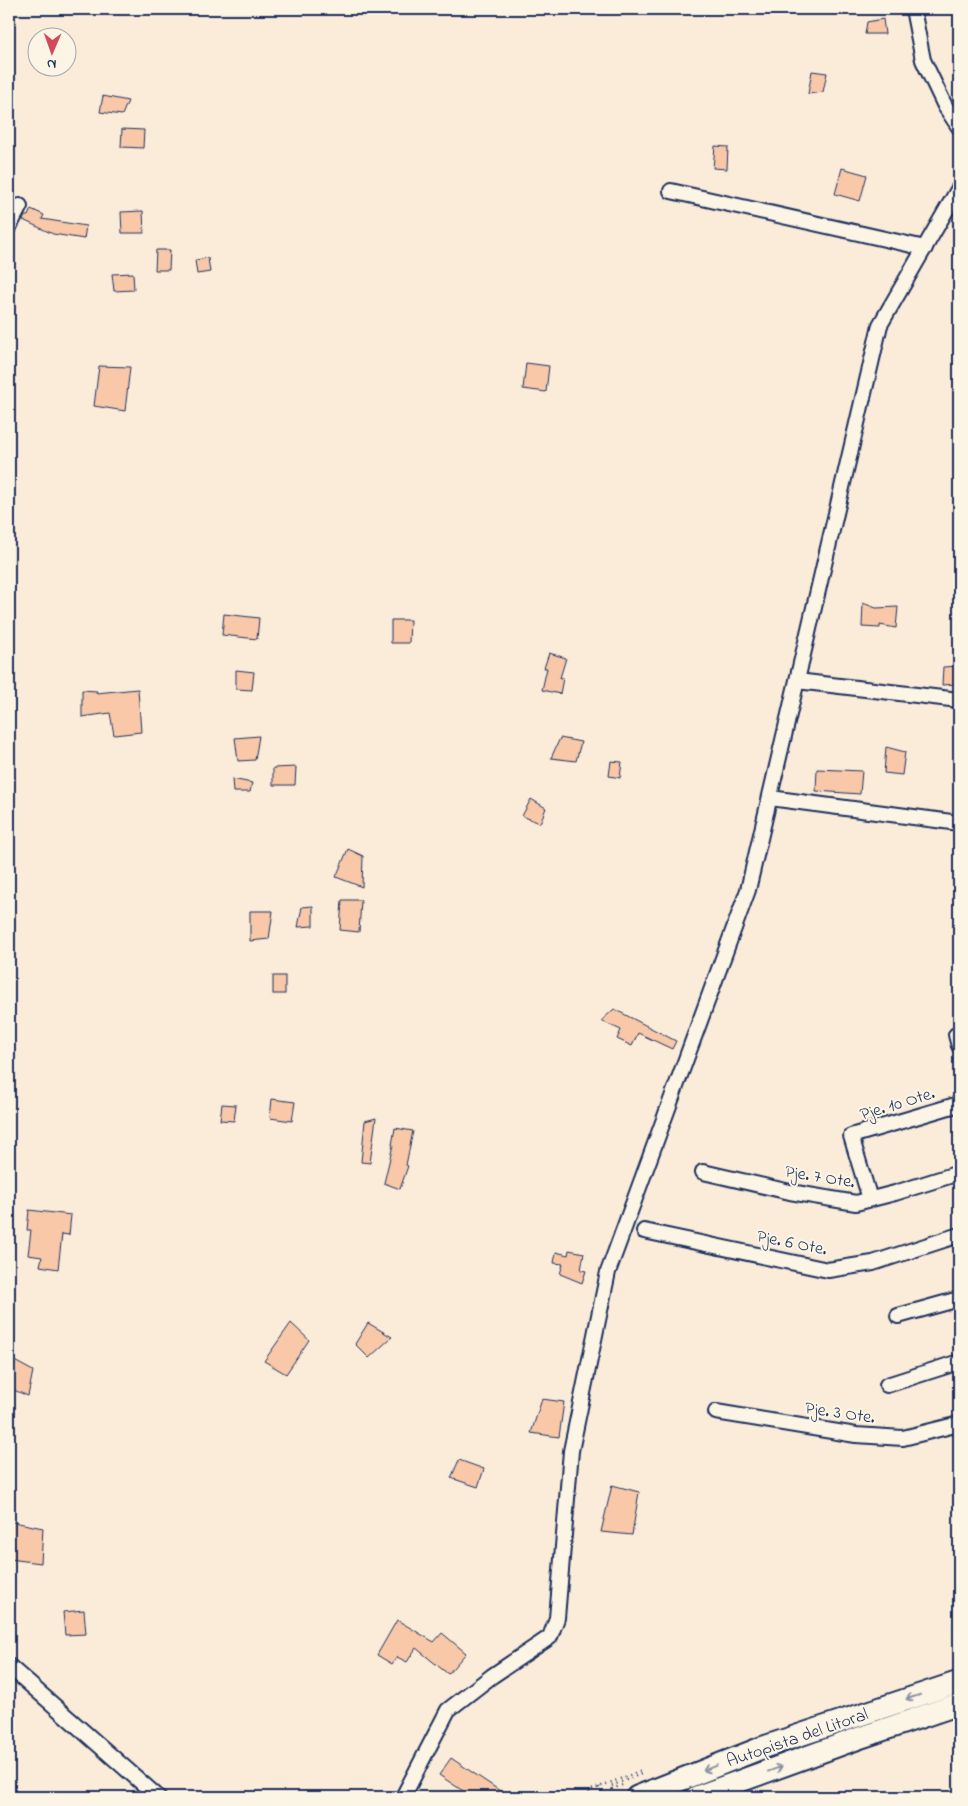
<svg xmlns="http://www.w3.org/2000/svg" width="968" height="1806" font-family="'Indie Flower',sans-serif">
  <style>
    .building { fill: #f8c8a8; stroke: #1b2f5e }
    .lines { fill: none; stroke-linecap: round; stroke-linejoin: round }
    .minor-casing { stroke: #1b2f5e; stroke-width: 18 }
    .primary-casing { stroke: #1b2f5e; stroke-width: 25 }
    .path { stroke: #1b2f5e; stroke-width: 2.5; stroke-dasharray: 1 4; stroke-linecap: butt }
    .minor { stroke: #fcf5e5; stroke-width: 14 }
    .primary { stroke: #fcf5e5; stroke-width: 21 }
    .oneway { stroke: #8c92a2 }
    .labels { text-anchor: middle; stroke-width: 4; stroke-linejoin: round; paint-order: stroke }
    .street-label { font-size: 18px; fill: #1b2f5e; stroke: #fcf5e5 }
  </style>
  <rect width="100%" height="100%" fill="#fbecd9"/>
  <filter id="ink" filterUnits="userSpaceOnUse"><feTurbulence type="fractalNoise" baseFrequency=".02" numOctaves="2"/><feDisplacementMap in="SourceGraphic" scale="10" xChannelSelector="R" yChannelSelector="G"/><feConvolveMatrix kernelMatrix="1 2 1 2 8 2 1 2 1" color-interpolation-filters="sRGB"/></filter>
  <g filter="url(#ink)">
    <g class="building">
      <path d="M883 19 885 34H865L867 22Z"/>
      <path d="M812 71 827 73 823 92 808 94Z"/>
      <path d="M103 96 128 101 122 115 100 112Z"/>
      <path d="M122 129 144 130 143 148 121 147Z"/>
      <path d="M715 146 728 147 727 169 713 168Z"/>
      <path d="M842 168 867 175 860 201 835 194Z"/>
      <path d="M31 209 44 215 42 219 86 226 84 239 53 234 23 220 25 216H28Z"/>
      <path d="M143 211 144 233H122L121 212Z"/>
      <path d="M156 250H170L169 270H155Z"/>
      <path d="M208 258 210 272 197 274 195 260Z"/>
      <path d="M133 273 134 290 114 291 112 274Z"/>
      <path d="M526 363 549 366 546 392 523 389Z"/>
      <path d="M99 366 130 367 125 411 94 406Z"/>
      <path d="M863 603 876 608 898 607 896 628 880 625V628L862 627Z"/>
      <path d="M224 614 259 618 257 639 222 635Z"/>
      <path d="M391 620H410L409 643H391Z"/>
      <path d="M549 653 566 658 560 678H563L560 694 542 690 547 668H544Z"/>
      <path d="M958 666 957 684 942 685 943 667Z"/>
      <path d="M236 670 254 672 252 690 236 689Z"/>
      <path d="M138 689 141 732 114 735 110 713 82 717V690L97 691 96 693Z"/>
      <path d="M259 736 255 760 238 761 235 738Z"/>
      <path d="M560 738 581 742 576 761 551 758Z"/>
      <path d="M886 747 905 752 902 775 884 773Z"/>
      <path d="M611 761 622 762 620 778 609 776Z"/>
      <path d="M296 767 295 785H273V768Z"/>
      <path d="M817 769 862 771 860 794 816 791Z"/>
      <path d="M232 779 252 783 250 792H233Z"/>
      <path d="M531 799 546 808 540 823 522 816Z"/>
      <path d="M348 849 363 856 362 887 336 877Z"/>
      <path d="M342 900H361L359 932 340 930Z"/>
      <path d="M313 906V926L298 927 302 907Z"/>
      <path d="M250 911H273L269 939 250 941Z"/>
      <rect x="273" y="976" width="12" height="18"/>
      <path d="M614 1009 676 1041 672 1049 638 1033 632 1046 617 1039 621 1030 601 1021Z"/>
      <path d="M272 1099 295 1102 292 1121 270 1118Z"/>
      <path d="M222 1104 236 1105 234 1121 220 1120Z"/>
      <path d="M376 1118 370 1163 361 1162 365 1121Z"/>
      <path d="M395 1128 413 1131 406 1165 408 1166 400 1189 384 1183 393 1145H392Z"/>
      <path d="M29 1210 71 1215 69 1235 62 1234 58 1269 40 1266 42 1257 28 1255 31 1230H27Z"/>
      <path d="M569 1250 584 1253 581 1270 586 1271 582 1283 560 1274 563 1264 554 1263 556 1252 568 1255Z"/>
      <path d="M291 1323 309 1340 286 1374 264 1361Z"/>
      <path d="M368 1323 392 1337 369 1358 355 1344Z"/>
      <path d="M9 1358 33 1371 28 1396 9 1388Z"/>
      <path d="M542 1399 564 1402 559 1437 531 1433Z"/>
      <path d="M459 1460 484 1469 478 1487 451 1478Z"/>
      <path d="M612 1485 639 1492 632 1535 601 1532Z"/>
      <path d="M9 1521 43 1528 41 1563 9 1559Z"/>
      <path d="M84 1610 86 1634 65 1635 63 1612Z"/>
      <path d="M397 1620 434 1642 442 1633 466 1653 448 1674 416 1648 407 1662 397 1657 392 1664 377 1655Z"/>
      <path d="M451 1758 509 1797H472L439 1775Z"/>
    </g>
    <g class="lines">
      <defs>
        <g id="minor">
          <path d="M913 9 923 60 945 106 959 127"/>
          <path d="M671 191 925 248"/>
          <path d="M9 227 20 206"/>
          <path d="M797 681 959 700"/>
          <path d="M770 798 959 823"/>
          <path d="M956 1035 959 1046"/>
          <path d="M703 1172 790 1192 856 1203 895 1193 959 1173"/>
          <path d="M870 1199 851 1136 959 1104"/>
          <path d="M644 1231 828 1270 873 1263 959 1235"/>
          <path d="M898 1316 959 1299"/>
          <path d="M887 1385 959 1362"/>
          <path d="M716 1412 856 1435 903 1438 959 1424"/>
          <path d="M9 1666 158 1797"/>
          <path d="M403 1797 448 1710 492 1676 550 1637 557 1618 571 1451 608 1272 748 890 880 325 959 188"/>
        </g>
        <g id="primary">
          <path d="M637 1797 764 1747 959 1682"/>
          <path d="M696 1797 859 1738 959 1704"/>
        </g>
      </defs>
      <use href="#minor" class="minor-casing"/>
      <use href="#primary" class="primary-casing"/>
      <g class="path">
        <path d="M599 1787 603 1797"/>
        <path d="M592 1797 589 1791 640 1771 641 1774 611 1786 612 1789 625 1784"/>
      </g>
      <use href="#minor" class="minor"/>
      <use href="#primary" class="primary"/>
    </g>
    <defs><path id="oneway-shaft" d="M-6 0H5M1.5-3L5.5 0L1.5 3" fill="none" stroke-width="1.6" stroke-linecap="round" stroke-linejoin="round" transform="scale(1.25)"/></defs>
    <g class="oneway">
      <use href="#oneway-shaft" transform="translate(913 1697) rotate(162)"/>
      <use href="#oneway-shaft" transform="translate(710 1768) rotate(158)"/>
      <use href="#oneway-shaft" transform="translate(775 1769) rotate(-20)"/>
    </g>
  </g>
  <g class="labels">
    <g class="street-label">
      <text transform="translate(897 1103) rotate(-17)" y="6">Pje. 10 Ote.</text>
      <text transform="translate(820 1176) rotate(9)" y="6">Pje. 7 Ote.</text>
      <text transform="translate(792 1242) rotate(11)" y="6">Pje. 6 Ote.</text>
      <text transform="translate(840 1412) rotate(8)" y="6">Pje. 3 Ote.</text>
      <text transform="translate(797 1737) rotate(-19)" y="6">Autopista del Litoral</text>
    </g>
  </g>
  <rect width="968" height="1806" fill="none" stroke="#fcf5e5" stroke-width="30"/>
  <rect x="15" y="15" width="938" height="1776" fill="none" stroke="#1b2f5e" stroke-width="2" filter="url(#ink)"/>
  <g transform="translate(52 52) rotate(182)"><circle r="24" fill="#fcf5e5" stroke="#a2a6af"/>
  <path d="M0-4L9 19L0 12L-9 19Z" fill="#d1495b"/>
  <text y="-8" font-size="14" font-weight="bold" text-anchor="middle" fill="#1b2f5e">N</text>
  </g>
</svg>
